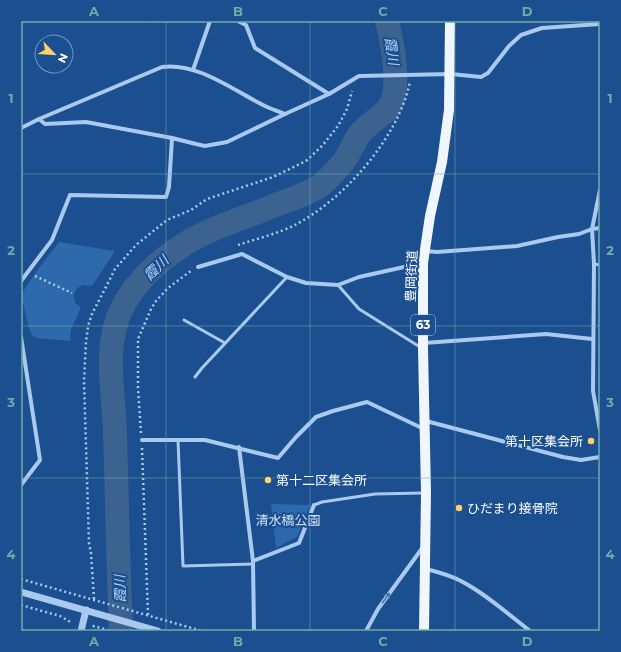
<svg xmlns="http://www.w3.org/2000/svg" width="621" height="652" font-family="Montserrat,'Noto Sans JP',sans-serif">
  <style>
    .green { fill: #2e69ad }
    .lines { fill: none; stroke-linecap: round; stroke-linejoin: round }
    .river { stroke: #3c6290; stroke-width: 24 }
    .path { stroke: #a9c9ee; stroke-width: 2.5; stroke-dasharray: 2 3; stroke-linecap: butt }
    .service { stroke: #a9c9ee; stroke-width: 3 }
    .minor { stroke: #a9c9ee; stroke-width: 4 }
    .tertiary { stroke: #a9c9ee; stroke-width: 7 }
    .primary { stroke: #f0f6ff; stroke-width: 10 }
    .oneway { stroke: #4674ac }
    .grid { fill: none; stroke: #6fada8; stroke-width: 1; stroke-opacity: 0.55 }
    .poi-dot { fill: #ffd166; stroke: #1b4f8f; stroke-width: 1.5 }
    .labels { text-anchor: middle; stroke-width: 4; stroke-linejoin: round; paint-order: stroke }
    .shield { fill: #1b4f8f; stroke: #bbcadd; stroke-width: 1 }
    .shield-label { font-size: 12px; font-weight: bold; fill: #fff }
    .street-label { font-size: 13px; fill: #fff; stroke: #1b4f8f }
    .poi-label { font-size: 13px; fill: #fff; stroke: #1b4f8f; text-anchor: start }
    .park-label { font-size: 13px; fill: #cfe3fa; stroke: #1b4f8f }
    .water-label { font-size: 14px; font-style: italic; fill: #b5d3f5; stroke: #1b4f8f }
    .neatline { fill: none; stroke: #6fada8; stroke-width: 1.5 }
    .grid-label { font-size: 13px; text-anchor: middle; font-weight: bold; fill: #6fada8 }
  </style>
  <rect width="100%" height="100%" fill="#1b4f8f"/>
  <g class="green">
    <path d="M59 242 115 251 92 286 83 285C75 288 72 294 75 303L81 307 71 330 70 341 37 338 32 335 28 325 22 298V293L36 272Z"/>
    <path d="M271 504 310 505 297 537 276 548Z"/>
  </g>
  <g class="lines">
    <path class="river" d="M121 631C118 565 117 499 115 433 114 392 103 349 121 310 137 277 169 251 201 235 225 223 253 215 278 204 292 199 307 194 320 186 327 181 338 168 344 161 350 153 353 143 359 135 367 124 378 119 387 110 403 93 392 41 387 21"/>
    <g class="path">
      <path d="M152 21 155 22"/>
      <path d="M238 245C256 239 276 234 293 226 344 200 398 138 410 82"/>
      <path d="M35 276 72 293"/>
      <path d="M141 433 138 388V339L151 309 156 301 168 288 192 270"/>
      <path d="M142 448 148 615"/>
      <path d="M21 579 202 631"/>
      <path d="M94 599 91 553 89 543 84 381 86 342 88 326 92 314 110 279 115 269 136 245 167 220 191 210 207 199 273 177 306 161 322 146 338 126 347 109 352 91"/>
      <path d="M21 605 60 616 72 623"/>
      <path d="M93 627 94 626 111 631"/>
    </g>
    <g class="service">
      <path d="M594 264 600 265"/>
      <path d="M338 285 359 309 420 347"/>
      <path d="M184 320 225 343"/>
      <path d="M195 377 202 368 287 277"/>
      <path d="M178 440 183 566 253 564"/>
      <path d="M314 505 322 502 375 494 423 493"/>
    </g>
    <g class="minor">
      <path d="M238 21 246 25 255 48 329 94"/>
      <path d="M193 70 210 21"/>
      <path d="M39 119 45 124 86 122 172 138 196 144 205 146 227 142 285 114"/>
      <path d="M21 128 39 119 162 67C198 62 234 91 265 106 271 109 278 111 285 114L329 94 359 76 451 74 481 77 488 73 509 46 521 35 542 28 600 24"/>
      <path d="M600 190 592 229 594 264 593 391 600 430"/>
      <path d="M425 251 437 252 517 246 558 237 579 234 592 229 600 228"/>
      <path d="M198 267 242 254 287 277 306 283 338 285 359 277 422 263"/>
      <path d="M21 281 52 240 70 195 166 197 169 187 172 138"/>
      <path d="M21 337 40 460 21 485"/>
      <path d="M424 343 546 334 592 339"/>
      <path d="M426 421 563 457 581 460 600 457"/>
      <path d="M142 440H205L278 458 296 437 316 417 333 411 367 402 424 429"/>
      <path d="M239 447 253 561 254 631"/>
      <path d="M253 561 299 543 314 505"/>
      <path d="M426 569C438 572 450 575 461 581 486 594 508 614 530 631"/>
      <path d="M366 631 378 609 423 547"/>
    </g>
    <g class="tertiary">
      <path d="M21 592 158 631"/>
      <path d="M81 631 86 610"/>
    </g>
    <path class="primary" d="M424 631 426 493 423 348V263L430 216 442 162 449 110 450 21"/>
  </g>
  <defs><path id="oneway-shaft" d="M-6 0H5M1.5-3L5.5 0L1.5 3" fill="none" stroke-width="1.6" stroke-linecap="round" stroke-linejoin="round"/></defs>
  <use class="oneway" href="#oneway-shaft" transform="translate(386 598) rotate(-55)"/>
  <path class="grid" d="M166 21V631M310 21V631M455 21V631M21 174H600M21 326H600M21 478H600"/>
  <g class="poi-dot">
    <circle cx="591" cy="441" r="4"/>
    <circle cx="268" cy="480" r="4"/>
    <circle cx="459" cy="508" r="4"/>
  </g>
  <g class="labels">
    <rect class="shield" x="411" y="315" width="24" height="20" rx="3"/>
    <g class="shield-label">
      <text x="423" y="329">63</text>
    </g>
    <g class="street-label">
      <text transform="translate(411 276) rotate(-88)" y="5">豊岡街道</text>
    </g>
    <g class="poi-label">
      <text x="583" y="446" text-anchor="end">第十区集会所</text>
      <text x="276" y="485">第十二区集会所</text>
      <text x="467" y="513">ひだまり接骨院</text>
    </g>
    <g class="park-label">
      <text x="288" y="525">清水橋公園</text>
    </g>
    <g class="water-label">
      <text transform="translate(392 51) rotate(82)" y="5">霞川</text>
      <text transform="translate(156 268) rotate(-44)" y="5">霞川</text>
      <text transform="translate(120 589) rotate(-92)" y="5">霞川</text>
    </g>
  </g>
  <rect width="621" height="652" fill="none" stroke="#1b4f8f" stroke-width="44"/>
  <g transform="translate(54 54) rotate(115)"><circle r="19" fill="#1b4f8f" stroke="#7695bc"/>
  <path d="M0-3L7 15L0 10L-7 15Z" fill="#ffd166"/>
  <text y="-6" font-size="11" font-weight="bold" text-anchor="middle" fill="#ffffff">N</text>
  </g>
  <rect x="22" y="22" width="577" height="608" class="neatline"/>
  <g class="grid-label">
    <text x="94" y="16">A</text>
    <text x="238" y="16">B</text>
    <text x="383" y="16">C</text>
    <text x="527" y="16">D</text>
    <text x="11" y="103">1</text>
    <text x="610" y="103">1</text>
    <text x="11" y="255">2</text>
    <text x="610" y="255">2</text>
    <text x="11" y="407">3</text>
    <text x="610" y="407">3</text>
    <text x="11" y="559">4</text>
    <text x="610" y="559">4</text>
    <text x="94" y="646">A</text>
    <text x="238" y="646">B</text>
    <text x="383" y="646">C</text>
    <text x="527" y="646">D</text>
  </g>
</svg>
